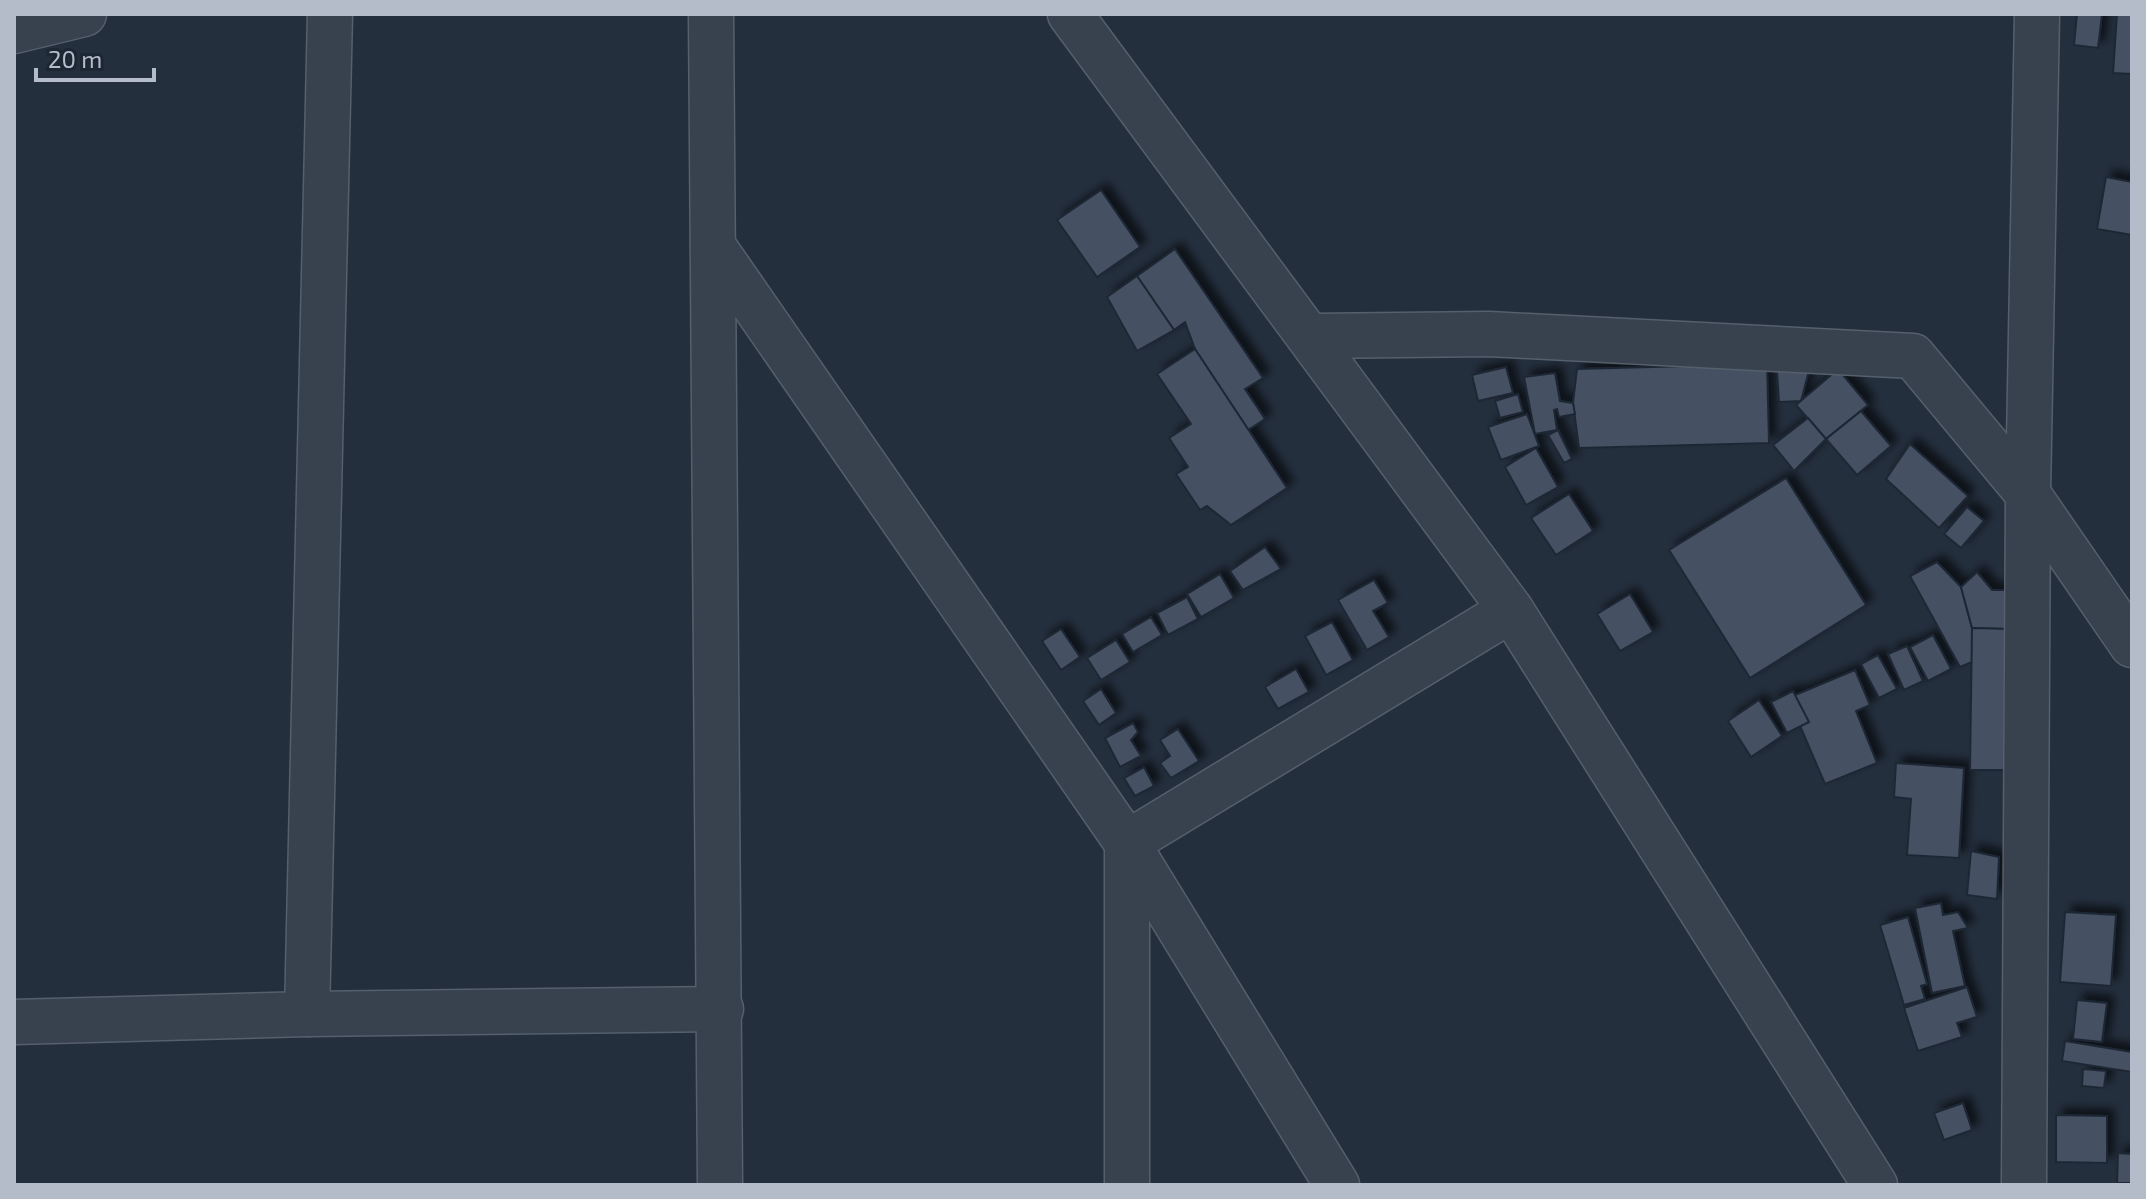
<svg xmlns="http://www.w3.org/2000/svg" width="2146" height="1199" font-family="'Exo 2',sans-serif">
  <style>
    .building { fill: #455162; stroke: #1f2835; stroke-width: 2; filter: url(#shadow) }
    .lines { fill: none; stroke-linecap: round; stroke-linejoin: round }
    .minor-casing { stroke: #565f6c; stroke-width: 47 }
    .minor { stroke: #38414e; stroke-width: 44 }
  </style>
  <defs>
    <filter id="shadow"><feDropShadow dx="7" dy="-7" stdDeviation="4" flood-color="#0009"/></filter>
  </defs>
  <rect width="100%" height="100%" fill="#242f3e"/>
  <g class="building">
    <path d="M2077 14H2102L2098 48 2074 45Z"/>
    <path d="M2117 14H2132V74L2113 73Z"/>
    <path d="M2106 177 2132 182V235L2097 229Z"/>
    <path d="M1101 190 1140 247 1097 277 1057 220Z"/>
    <path d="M1175 249 1263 378 1245 389 1265 419 1248 430 1195 349 1185 322 1174 330 1137 276Z"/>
    <path d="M1137 276 1174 330 1137 351 1107 297Z"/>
    <path d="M1195 349 1287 488 1231 525 1207 506 1200 510 1176 474 1188 467 1169 438 1191 424 1157 374Z"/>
    <path d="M1776 357 1810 367 1801 401 1779 402Z"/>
    <path d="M1767 364 1769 443 1579 448 1573 403 1577 369Z"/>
    <path d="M1506 367 1513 393 1478 401 1472 375Z"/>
    <path d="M1838 369 1868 405 1826 439 1796 405Z"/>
    <path d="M1555 373 1560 401 1573 403 1575 414 1559 417 1557 409 1554 410 1557 430 1535 434 1524 377Z"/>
    <path d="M1518 394 1523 412 1500 418 1495 401Z"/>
    <path d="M1861 411 1891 446 1857 475 1826 439Z"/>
    <path d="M1527 414 1539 446 1501 460 1488 427Z"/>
    <path d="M1808 418 1826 439 1794 471 1773 445Z"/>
    <path d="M1558 430 1572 459 1564 463 1548 435Z"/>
    <path d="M1910 444 1968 496 1939 528 1886 479Z"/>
    <path d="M1536 448 1558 487 1526 505 1505 467Z"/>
    <path d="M1786 478 1866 605 1750 678 1669 550Z"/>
    <path d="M1569 494 1593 531 1556 555 1531 518Z"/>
    <path d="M1967 507 1984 521 1961 548 1944 534Z"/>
    <path d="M1265 547 1281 569 1243 590 1230 571Z"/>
    <path d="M1937 562 1961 587 1972 628V662L1960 667 1910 576Z"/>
    <path d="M1977 572 1992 590H2009L2008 629 1972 628 1961 587Z"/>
    <path d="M1220 574 1234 598 1201 617 1187 594Z"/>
    <path d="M1374 580 1388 603 1373 611 1389 637 1367 650 1338 600Z"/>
    <path d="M1630 594 1653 632 1620 651 1597 614Z"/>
    <path d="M1187 597 1198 619 1168 635 1157 613Z"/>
    <path d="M1151 617 1162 635 1133 652 1122 634Z"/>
    <path d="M1332 622 1353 660 1326 675 1305 636Z"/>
    <path d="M1972 628 2008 629 2005 770H1970Z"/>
    <path d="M1061 629 1080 657 1061 670 1042 641Z"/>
    <path d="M1933 635 1951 669 1928 681 1910 647Z"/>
    <path d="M1116 640 1130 662 1101 680 1087 658Z"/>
    <path d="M1907 646 1923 681 1904 690 1888 654Z"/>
    <path d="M1878 655 1897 689 1879 698 1861 664Z"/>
    <path d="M1296 669 1309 692 1278 709 1265 687Z"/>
    <path d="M1855 670 1870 705 1856 711 1877 763 1825 784 1788 698Z"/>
    <path d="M1101 689 1116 713 1099 725 1083 701Z"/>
    <path d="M1793 691 1809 722 1787 733 1771 702Z"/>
    <path d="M1759 700 1782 736 1751 757 1728 721Z"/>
    <path d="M1133 723 1138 732 1131 740 1141 756 1120 767 1105 738Z"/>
    <path d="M1178 729 1199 761 1171 778 1160 763 1170 756 1160 740Z"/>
    <path d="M1896 763 1964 768 1959 858 1907 855 1911 799 1894 797Z"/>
    <path d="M1144 767 1154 786 1135 796 1124 778Z"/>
    <path d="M1971 851 1999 857 1997 899 1967 895Z"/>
    <path d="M1941 903 1943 915 1958 912 1968 928 1953 931 1965 986 1932 993 1915 908Z"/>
    <path d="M2065 912 2116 915 2111 986 2060 982Z"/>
    <path d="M1908 917 1927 984 1921 986 1925 999 1904 1005 1880 925Z"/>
    <path d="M1967 987 1977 1017 1957 1023 1962 1037 1918 1051 1904 1008Z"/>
    <path d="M2077 1000 2107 1003 2102 1042 2073 1039Z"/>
    <path d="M2065 1041 2132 1052V1072L2062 1061Z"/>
    <path d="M2083 1069 2106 1071 2104 1088 2082 1086Z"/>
    <path d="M1963 1103 1972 1130 1944 1140 1934 1113Z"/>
    <path d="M2056 1115 2107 1116V1163L2056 1162Z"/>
    <path d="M2118 1153 2132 1154V1183H2117Z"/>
  </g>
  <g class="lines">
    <defs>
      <g id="minor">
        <path d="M711 14 720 1185"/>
        <path d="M1070 14 1511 610 1875 1185"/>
        <path d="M14 31 84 14"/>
        <path d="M713 246 1127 843 1337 1185"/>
        <path d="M1312 336 1489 334 1913 356 2028 494 2132 645"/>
        <path d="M307 1014 330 14"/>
        <path d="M14 1022 307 1014 721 1009"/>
        <path d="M1127 1185V843L1511 610"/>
        <path d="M2024 1185 2028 494 2037 14"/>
      </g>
    </defs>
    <use href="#minor" class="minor-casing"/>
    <use href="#minor" class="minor"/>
  </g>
  <rect width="2146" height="1199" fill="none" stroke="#b4bcc9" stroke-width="32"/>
  <path d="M36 68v12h118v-12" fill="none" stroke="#b4bcc9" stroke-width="4"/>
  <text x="48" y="68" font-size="24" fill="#b4bcc9" stroke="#1d2633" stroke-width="6" paint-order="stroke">20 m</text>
</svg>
